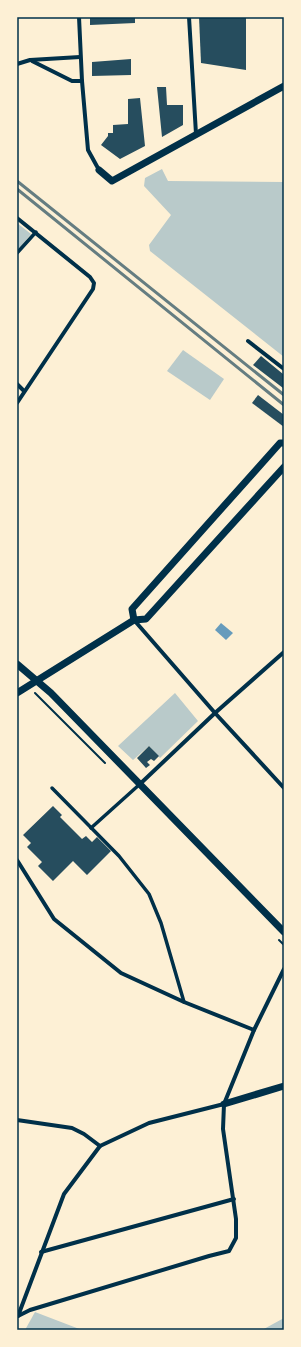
<svg xmlns="http://www.w3.org/2000/svg" width="301" height="1347" font-family="Karla,sans-serif">
  <style>
    .green { fill: #b9caca }
    .water { fill: #669bbc }
    .building { fill: #264d5e }
    .lines { fill: none; stroke-linecap: round; stroke-linejoin: round }
    .path { stroke: #003049; stroke-width: 2 }
    .pedestrian { stroke: #003049; stroke-width: 3.5 }
    .minor { stroke: #003049; stroke-width: 4 }
    .tertiary { stroke: #003049; stroke-width: 7 }
    .rail { stroke: #657d81; stroke-width: 3 }
    .neatline { fill: none; stroke: #003049; stroke-width: 1.5 }
  </style>
  <rect width="100%" height="100%" fill="#fdf0d5"/>
  <g class="green">
    <path d="M162 169 168 181 284 182V357L150 251 149 245 171 215 144 186 145 178Z"/>
    <path d="M17 223 31 234 17 251Z"/>
    <path d="M183 350 224 379 210 400 167 371Z"/>
    <path d="M175 693 198 721 160 758 149 746 133 760 118 746Z"/>
    <path d="M35 1312 82 1330H25Z"/>
    <path d="M284 1318V1330H262Z"/>
  </g>
  <path class="water" d="M221 623 233 633 226 640 215 630Z"/>
  <g class="building">
    <path d="M90 17H135V23L90 25Z"/>
    <path d="M199 17H246V70L201 63Z"/>
    <path d="M131 59V75L92 76V62Z"/>
    <path d="M157 87H166L167 105H183V125L162 137Z"/>
    <path d="M140 98 145 146 120 159 101 145 108 136V133H113V125L128 124V99Z"/>
    <path d="M261 356 283 374 284 373 283 388 253 365Z"/>
    <path d="M258 395 284 415V427L252 403Z"/>
    <path d="M149 746 159 756 154 761 151 759 147 762 150 765 146 768 137 758Z"/>
    <path d="M53 806 62 815 60 817 82 839 86 836 92 842 97 837 111 851 87 875 73 861 53 881 38 866 42 862 27 847 31 843 23 835Z"/>
  </g>
  <g class="lines">
    <g class="path">
      <path d="M35 693 105 763"/>
      <path d="M279 940 284 945"/>
    </g>
    <g class="pedestrian">
      <path d="M17 253 36 232"/>
      <path d="M52 788 119 856 149 894 161 923 184 1002"/>
      <path d="M91 828 140 784"/>
    </g>
    <g class="minor">
      <path d="M79 17 82 81 88 150 99 170"/>
      <path d="M189 17 196 134"/>
      <path d="M32 61 72 81H82"/>
      <path d="M17 64 30 60 80 57"/>
      <path d="M17 218 90 277 94 283 93 289 17 403"/>
      <path d="M248 341 284 369"/>
      <path d="M17 384 24 391"/>
      <path d="M134 620 215 713 284 788"/>
      <path d="M140 784 215 713 284 652"/>
      <path d="M17 860 54 919 121 973 184 1002 254 1030"/>
      <path d="M17 1120 72 1128 84 1134 100 1146"/>
      <path d="M41 1252 234 1199"/>
      <path d="M18 1316 30 1310 209 1256 229 1251 236 1238V1219L223 1129 224 1104 254 1030 284 969"/>
      <path d="M18 1316 64 1194 100 1146 149 1123 224 1104"/>
    </g>
    <g class="tertiary">
      <path d="M99 170 112 181 284 86"/>
      <path d="M134 620 132 609 280 443H284"/>
      <path d="M17 664 51 693 284 932"/>
      <path d="M17 693 134 620 146 619 284 467"/>
      <path d="M224 1104 284 1086"/>
    </g>
    <g class="rail">
      <path d="M17 181 284 395"/>
      <path d="M17 189 284 405"/>
    </g>
  </g>
  <rect width="301" height="1347" fill="none" stroke="#fdf0d5" stroke-width="36"/>
  <rect x="18" y="18" width="265" height="1311" class="neatline"/>
</svg>
